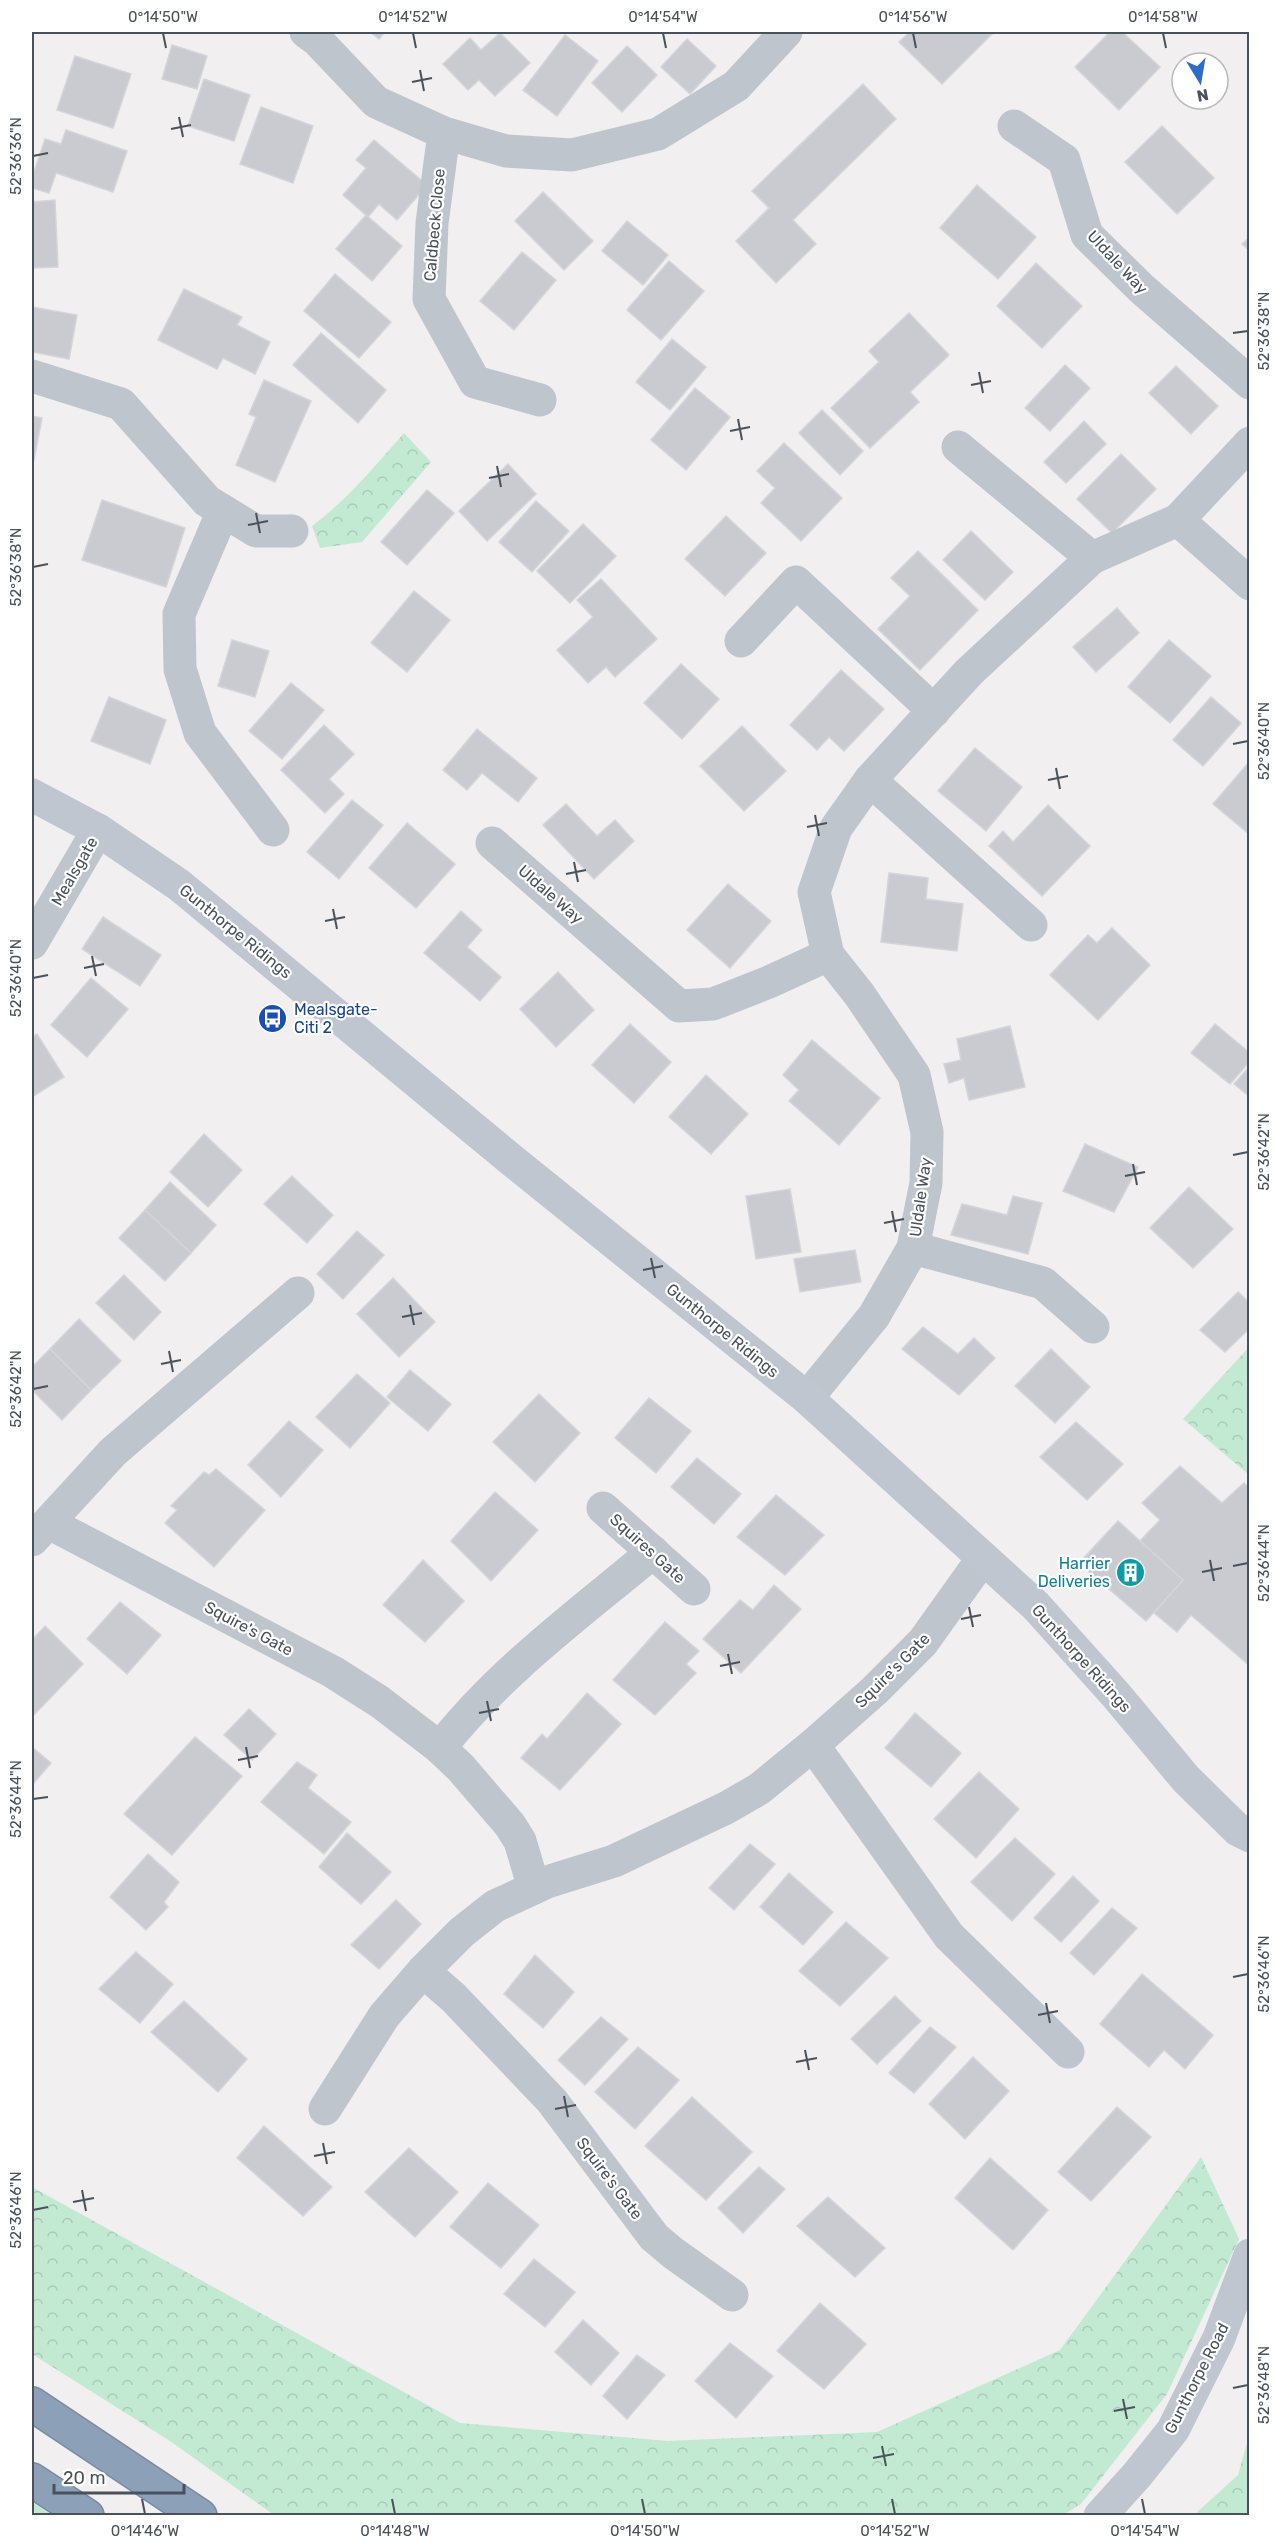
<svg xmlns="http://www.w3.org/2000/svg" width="1281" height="2547" font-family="Rubik,sans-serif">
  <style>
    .forest { fill: url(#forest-crowns) }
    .building { fill: #c9cbd1; stroke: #d4d5d9; stroke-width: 1.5 }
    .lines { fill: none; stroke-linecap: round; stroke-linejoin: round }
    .highway-casing { stroke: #788ba3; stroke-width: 36 }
    .street { stroke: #bfc5cc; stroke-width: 33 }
    .secondary { stroke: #bfc6d0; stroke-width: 33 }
    .highway { stroke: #8ca0b8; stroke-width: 33 }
    .ticks { fill: none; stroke: #49515a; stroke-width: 2 }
    .labels { text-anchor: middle; stroke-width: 4.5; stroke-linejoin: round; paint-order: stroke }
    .street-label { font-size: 16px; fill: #49515a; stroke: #fff }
    .transit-label { font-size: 16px; fill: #164399; stroke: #fff; text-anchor: start }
    .culture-label { font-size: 16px; fill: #0d838f; stroke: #fff; text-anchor: end }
    .neatline { fill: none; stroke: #49515a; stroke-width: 2 }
    .ticks-label { font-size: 15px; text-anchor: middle; fill: #49515a }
  </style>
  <defs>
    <pattern id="forest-crowns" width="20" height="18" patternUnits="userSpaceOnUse" patternTransform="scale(1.5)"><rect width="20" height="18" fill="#c2ead3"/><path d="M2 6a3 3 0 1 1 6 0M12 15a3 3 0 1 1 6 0" fill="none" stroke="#a8cab7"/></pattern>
  </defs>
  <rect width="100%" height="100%" fill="#f1efef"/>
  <g class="forest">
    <path d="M404 433 431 462 362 542 320 548 312 526C347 500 375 466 404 433Z"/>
    <path d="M1249 1347V1475L1183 1419Z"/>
    <path d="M1201 2157 1239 2239 1167 2394 1081 2504 1063 2515H274L170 2441 32 2354V2187L460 2423 668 2441 877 2432 1060 2350Z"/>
    <path d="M1249 2436V2515H1194L1238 2475Z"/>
    <path d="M32 2502 52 2515H32Z"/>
  </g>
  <g class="building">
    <path d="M370 32H385L379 39Z"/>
    <path d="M910 32H994L942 84 899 42Z"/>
    <path d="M1110 32H1122L1160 67 1119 110 1075 67Z"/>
    <path d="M500 33 530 63 495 96 479 80 468 90 443 64 470 38 481 50Z"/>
    <path d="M565 35 598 61 557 116 523 90Z"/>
    <path d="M687 39 716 66 690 94 661 67Z"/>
    <path d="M172 45 207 56 197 89 162 79Z"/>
    <path d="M627 46 657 75 622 112 592 83Z"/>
    <path d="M75 56 131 74 113 128 57 110Z"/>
    <path d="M204 79 250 95 234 141 188 126Z"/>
    <path d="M863 84 896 119 793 220 816 244 776 283 736 241 769 208 752 191Z"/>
    <path d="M261 107 313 126 293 183 240 164Z"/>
    <path d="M1162 126 1214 178 1177 214 1125 162Z"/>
    <path d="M66 130 127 151 113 192 56 173 49 193 32 188V178L45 139 61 144Z"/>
    <path d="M374 140 427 185 397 220 379 204 368 217 343 195 366 168 356 160Z"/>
    <path d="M977 185 1036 237 998 279 940 228Z"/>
    <path d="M543 192 593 241 564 270 515 221Z"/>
    <path d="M55 200 58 267 32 268V202Z"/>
    <path d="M366 215 402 246 372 281 336 249Z"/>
    <path d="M627 221 668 255 643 285 602 251Z"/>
    <path d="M1250 237V251L1242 244Z"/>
    <path d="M522 252 556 280 514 330 480 301Z"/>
    <path d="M669 261 704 291 661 340 627 310Z"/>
    <path d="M1036 263 1082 306 1042 348 997 306Z"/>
    <path d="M335 274 391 322 359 358 304 311Z"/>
    <path d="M184 289 242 317 237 325 270 342 255 374 223 358 217 369 158 340Z"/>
    <path d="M32 307 77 315 69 359 32 352Z"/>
    <path d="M909 313 949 355 910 392 919 402 870 448 831 408 879 362 869 351Z"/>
    <path d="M321 333 386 390 358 423 293 365Z"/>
    <path d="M672 339 706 367 670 410 636 382Z"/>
    <path d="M1065 365 1090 388 1050 431 1025 408Z"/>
    <path d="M1176 366 1218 406 1191 434 1149 393Z"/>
    <path d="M264 380 311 401 275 482 236 465 256 417 249 414Z"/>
    <path d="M695 388 730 417 686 470 651 440Z"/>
    <path d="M822 410 863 451 840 475 799 433Z"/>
    <path d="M32 416 42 418 34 460H32Z"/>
    <path d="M1084 421 1106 444 1066 483 1044 462Z"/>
    <path d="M784 443 842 498 801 541 761 503 775 488 757 471Z"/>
    <path d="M1121 454 1156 489 1112 533 1077 499Z"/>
    <path d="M508 464 536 494 487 541 459 511Z"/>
    <path d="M427 490 454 513 407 565 381 542Z"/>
    <path d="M102 500 185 528 166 587 82 560Z"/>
    <path d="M536 501 569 531 532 572 499 542Z"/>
    <path d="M726 516 766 553 725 596 685 559Z"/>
    <path d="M583 524 616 556 570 603 537 571Z"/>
    <path d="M971 531 1013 572 985 600 943 560Z"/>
    <path d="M918 551 978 610 920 670 878 629 910 596 891 578Z"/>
    <path d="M601 579 657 639 615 677 606 667 588 683 557 650 593 617 577 600Z"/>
    <path d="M414 591 450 620 407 672 371 643Z"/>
    <path d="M1117 608 1139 633 1096 672 1073 647Z"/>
    <path d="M232 640 269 651 255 697 218 686Z"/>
    <path d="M1169 640 1211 676 1170 723 1128 687Z"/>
    <path d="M681 664 719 699 682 739 644 703Z"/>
    <path d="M841 670 884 709 844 751 829 737 817 750 790 725Z"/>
    <path d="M291 683 324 710 282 759 249 731Z"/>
    <path d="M109 697 166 720 150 764 91 741Z"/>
    <path d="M1211 697 1241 723 1203 766 1173 740Z"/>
    <path d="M324 725 354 754 329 779 344 794 325 813 281 770Z"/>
    <path d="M742 726 786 771 744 811 700 766Z"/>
    <path d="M477 729 537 778 518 802 482 773 467 790 443 770Z"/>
    <path d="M975 748 1022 787 986 831 938 791Z"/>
    <path d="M1250 761V835L1213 804Z"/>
    <path d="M352 800 383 825 339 879 307 852Z"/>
    <path d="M566 804 597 836 615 820 634 841 594 879 543 825Z"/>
    <path d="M1048 805 1090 846 1042 896 989 846 1003 831 1013 842Z"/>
    <path d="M407 823 455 864 416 908 369 868Z"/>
    <path d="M889 873 928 878 926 899 963 904 957 951 881 942Z"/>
    <path d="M728 884 771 921 730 968 687 930Z"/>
    <path d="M461 911 482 930 467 947 501 977 480 1001 424 953Z"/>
    <path d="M103 917 161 955 140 986 82 949Z"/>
    <path d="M1112 928 1150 965 1098 1020 1050 975 1088 935 1097 943Z"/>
    <path d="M558 972 594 1010 556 1047 520 1009Z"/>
    <path d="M91 978 128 1009 87 1057 51 1025Z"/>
    <path d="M630 1024 671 1062 634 1103 592 1065Z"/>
    <path d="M1215 1024 1250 1053V1061L1230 1084 1191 1053Z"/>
    <path d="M1010 1026 1025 1087 969 1100 964 1078 949 1083 944 1064 961 1060 957 1039Z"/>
    <path d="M37 1034 64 1077 32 1097V1037Z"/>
    <path d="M812 1040 880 1098 839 1145 789 1101 799 1090 783 1075Z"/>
    <path d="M1250 1066V1097L1234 1084Z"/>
    <path d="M706 1075 748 1114 711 1154 669 1117Z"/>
    <path d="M204 1134 242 1170 208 1207 170 1172Z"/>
    <path d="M1085 1144 1138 1167 1114 1212 1063 1191Z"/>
    <path d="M292 1176 333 1215 307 1243 264 1204Z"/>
    <path d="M170 1182 216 1225 191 1253 145 1210Z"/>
    <path d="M1189 1187 1233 1229 1193 1268 1150 1228Z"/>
    <path d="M790 1189 801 1252 756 1259 746 1196Z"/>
    <path d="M1013 1196 1042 1203 1028 1254 951 1235 962 1204 1007 1215Z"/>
    <path d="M145 1210 191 1253 165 1281 119 1238Z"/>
    <path d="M357 1231 384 1255 343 1299 317 1274Z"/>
    <path d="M855 1250 861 1282 800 1292 794 1259Z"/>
    <path d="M124 1275 161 1312 134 1340 96 1303Z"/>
    <path d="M393 1278 435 1322 399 1357 357 1314Z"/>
    <path d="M1238 1292 1250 1303V1328L1225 1352 1200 1330Z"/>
    <path d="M79 1319 121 1361 91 1390 50 1349Z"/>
    <path d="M923 1327 958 1354 974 1338 995 1358 959 1395 902 1349Z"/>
    <path d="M50 1349 91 1390 62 1420 32 1390V1367Z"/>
    <path d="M1051 1349 1090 1387 1055 1423 1015 1386Z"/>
    <path d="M410 1370 451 1404 428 1431 387 1397Z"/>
    <path d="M357 1374 390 1403 350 1448 316 1417Z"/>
    <path d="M539 1394 580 1433 535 1482 493 1442Z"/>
    <path d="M649 1398 691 1431 656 1473 615 1438Z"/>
    <path d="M289 1421 323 1450 281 1497 248 1465Z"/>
    <path d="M1076 1422 1123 1464 1087 1500 1040 1457Z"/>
    <path d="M697 1458 741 1494 714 1524 671 1487Z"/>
    <path d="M1180 1466 1222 1503 1244 1483 1250 1488V1666L1191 1615 1177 1632 1154 1613 1183 1580 1140 1541 1160 1520 1142 1503Z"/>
    <path d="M216 1469 265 1510 214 1567 165 1523 177 1510 171 1506 204 1472 209 1475Z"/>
    <path d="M495 1492 538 1530 491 1581 451 1541Z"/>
    <path d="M776 1495 824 1535 785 1575 737 1537Z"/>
    <path d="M1118 1521 1183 1580 1146 1621 1079 1563Z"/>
    <path d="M423 1560 464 1601 425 1642 383 1605Z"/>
    <path d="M774 1585 801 1609 741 1673 703 1639 740 1600 753 1610Z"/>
    <path d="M120 1602 161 1635 127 1674 87 1639Z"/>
    <path d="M665 1622 699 1651 686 1664 696 1673 655 1715 613 1680Z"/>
    <path d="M45 1626 83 1664 32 1717V1638L33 1639Z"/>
    <path d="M587 1693 621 1724 560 1790 521 1758 542 1734 547 1739Z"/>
    <path d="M249 1709 276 1734 252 1760 224 1735Z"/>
    <path d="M915 1713 961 1753 931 1787 885 1748Z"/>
    <path d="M195 1737 242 1776 172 1855 124 1814Z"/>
    <path d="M32 1747 51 1763 32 1785Z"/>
    <path d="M297 1762 317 1775 308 1788 351 1822 324 1854 261 1802Z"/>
    <path d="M979 1772 1019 1809 976 1858 934 1819Z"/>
    <path d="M347 1833 391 1872 361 1904 319 1867Z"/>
    <path d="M1015 1838 1055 1874 1012 1921 971 1882Z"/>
    <path d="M750 1844 775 1864 734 1910 709 1888Z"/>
    <path d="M148 1854 179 1882 164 1902 168 1907 146 1930 110 1897Z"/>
    <path d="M789 1873 833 1912 803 1945 760 1907Z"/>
    <path d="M1073 1876 1099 1901 1061 1942 1034 1918Z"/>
    <path d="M396 1900 421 1924 379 1969 351 1945Z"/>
    <path d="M1112 1908 1137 1928 1094 1975 1070 1953Z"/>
    <path d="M846 1922 888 1958 840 2006 799 1971Z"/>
    <path d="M136 1952 173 1984 140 2023 99 1989Z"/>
    <path d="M535 1955 574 1992 543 2028 504 1994Z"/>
    <path d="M1142 1974 1213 2035 1185 2069 1164 2050 1149 2067 1100 2024Z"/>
    <path d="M895 1996 921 2021 877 2064 851 2039Z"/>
    <path d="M184 2001 247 2059 218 2092 151 2032Z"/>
    <path d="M601 2017 628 2039 585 2085 558 2060Z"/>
    <path d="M930 2027 956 2047 914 2093 889 2073Z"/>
    <path d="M638 2047 679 2080 635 2129 595 2092Z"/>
    <path d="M973 2057 1009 2091 965 2139 929 2104Z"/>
    <path d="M692 2097 752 2152 706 2200 645 2146Z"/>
    <path d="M1117 2107 1151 2137 1091 2201 1058 2172Z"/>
    <path d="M264 2126 332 2187 303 2216 237 2158Z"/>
    <path d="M409 2148 458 2192 415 2237 365 2192Z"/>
    <path d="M990 2158 1048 2210 1013 2250 955 2198Z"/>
    <path d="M759 2167 785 2189 743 2233 718 2208Z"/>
    <path d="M488 2183 539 2225 501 2268 450 2227Z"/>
    <path d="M828 2197 885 2248 855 2277 797 2226Z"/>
    <path d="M534 2259 575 2292 545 2327 504 2294Z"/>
    <path d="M820 2303 866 2344 824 2389 777 2351Z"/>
    <path d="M583 2320 619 2353 591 2385 555 2352Z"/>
    <path d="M730 2343 773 2376 736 2418 695 2381Z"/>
    <path d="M637 2355 665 2375 627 2419 603 2396Z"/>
  </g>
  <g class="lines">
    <defs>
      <g id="highway">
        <path d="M32 2404 200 2516"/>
        <path d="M32 2480 87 2516"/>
      </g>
    </defs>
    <use href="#highway" class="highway-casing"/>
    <g class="street">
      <path d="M306 32 317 40 376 102 444 133 506 151 572 155 658 134 736 86 786 32"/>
      <path d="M1014 126 1064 160 1087 235 1142 289 1250 383"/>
      <path d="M444 133 432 223 429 299 475 382 540 400"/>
      <path d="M32 376 121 404 207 501 256 531H292"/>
      <path d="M958 447 1092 558"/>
      <path d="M223 511 179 614 180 669 200 733 273 830"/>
      <path d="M1178 520 1250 584"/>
      <path d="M741 641 796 582 934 711"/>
      <path d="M870 780 1031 925"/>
      <path d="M492 843 679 1006 713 1004 769 982 828 955"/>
      <path d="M32 943 98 830"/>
      <path d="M913 1248 1043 1283 1093 1327"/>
      <path d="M807 1398 874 1316 913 1248 926 1183 927 1132 914 1075 859 994 828 955 814 892 836 828 870 780 969 672 1092 558 1178 520 1250 443"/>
      <path d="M603 1508 694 1589"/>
      <path d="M49 1523 333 1672 380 1702 440 1748"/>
      <path d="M32 1540 113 1452 298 1293"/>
      <path d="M983 1558 923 1642 874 1691 813 1745 949 1936 1068 2052"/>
      <path d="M534 1888 520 1841 510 1825 461 1768 440 1748C499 1672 579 1614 653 1552"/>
      <path d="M423 1971 454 1998 552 2101 654 2237 673 2253 732 2295"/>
      <path d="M325 2109 384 2016 423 1971 462 1932 495 1906 547 1882 614 1861 726 1808 759 1789 813 1745"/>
    </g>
    <g class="secondary">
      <path d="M32 795 98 830 179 885 514 1162 807 1398 1036 1606 1116 1695 1186 1779 1238 1830 1250 1836"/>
      <path d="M1100 2516 1137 2475 1173 2430 1219 2338 1250 2255"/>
    </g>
    <use href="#highway" class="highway"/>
  </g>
  <path class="ticks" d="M163 33 166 48M413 33 416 48M663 33 666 48M913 33 916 48M1163 33 1166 48M420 70 424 91M412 82 432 78M179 117 183 137M171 129 191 125M33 156 48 153M1233 333 1248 331M979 372 983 393M971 385 991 381M738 419 742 440M730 431 750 427M497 466 501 487M489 478 509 474M256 513 260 533M248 525 268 521M33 567 48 564M1233 744 1248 741M1056 768 1060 789M1048 780 1068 776M815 815 819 836M807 827 827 823M574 862 578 882M566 874 586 870M333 909 337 929M325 921 345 917M92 956 96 976M84 968 104 964M33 978 48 975M1233 1155 1248 1152M1133 1164 1137 1185M1125 1176 1145 1172M892 1211 896 1232M884 1223 904 1219M651 1258 655 1278M643 1270 663 1266M410 1305 414 1325M402 1317 422 1313M169 1351 173 1372M161 1364 181 1360M33 1389 48 1386M1210 1560 1214 1581M1233 1566 1248 1563M1202 1572 1222 1568M969 1607 973 1627M961 1619 981 1615M728 1654 732 1674M720 1666 740 1662M487 1701 491 1721M479 1713 499 1709M246 1747 250 1768M238 1760 258 1756M33 1799 48 1797M1233 1977 1248 1974M1046 2003 1050 2023M1038 2015 1058 2011M805 2050 809 2070M796 2062 817 2058M564 2096 568 2117M555 2109 576 2105M323 2143 327 2164M314 2156 335 2152M82 2190 86 2211M73 2202 94 2198M33 2210 48 2207M1233 2388 1248 2385M1123 2399 1127 2419M1114 2411 1135 2407M882 2446 886 2466M873 2458 894 2454M142 2499 145 2514M392 2499 395 2514M642 2499 645 2514M892 2499 895 2514M1142 2499 1145 2514"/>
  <defs>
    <symbol id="bus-disc" viewBox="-11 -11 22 22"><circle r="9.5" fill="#1a4fb4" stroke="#fff"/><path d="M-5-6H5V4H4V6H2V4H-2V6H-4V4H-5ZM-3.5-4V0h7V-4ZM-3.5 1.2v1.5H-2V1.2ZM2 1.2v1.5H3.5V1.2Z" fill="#fff"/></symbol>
    <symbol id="building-disc" viewBox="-11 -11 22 22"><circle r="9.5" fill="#0f9aa8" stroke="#fff"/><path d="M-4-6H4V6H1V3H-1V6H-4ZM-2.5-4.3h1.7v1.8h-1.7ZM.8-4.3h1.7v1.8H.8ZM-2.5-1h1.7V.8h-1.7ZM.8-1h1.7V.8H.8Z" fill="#fff"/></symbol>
  </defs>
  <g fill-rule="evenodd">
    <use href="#bus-disc" x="256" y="1002" width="33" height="33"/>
    <use href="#building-disc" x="1114" y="1556" width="33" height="33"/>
  </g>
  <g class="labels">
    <g class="street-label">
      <text transform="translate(434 225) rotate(-85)" y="6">Caldbeck Close</text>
      <text transform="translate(1118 262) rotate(47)" y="6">Uldale Way</text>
      <text transform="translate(74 871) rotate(-60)" y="6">Mealsgate</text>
      <text transform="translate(551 894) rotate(41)" y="6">Uldale Way</text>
      <text transform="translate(236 931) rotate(39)" y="6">Gunthorpe Ridings</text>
      <text transform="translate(920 1197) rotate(-82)" y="6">Uldale Way</text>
      <text transform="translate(723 1330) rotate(39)" y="6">Gunthorpe Ridings</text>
      <text transform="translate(648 1548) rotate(42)" y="6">Squires Gate</text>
      <text transform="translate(249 1628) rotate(28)" y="6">Squire's Gate</text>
      <text transform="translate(1082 1658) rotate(48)" y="6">Gunthorpe Ridings</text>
      <text transform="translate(892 1670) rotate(-45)" y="6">Squire's Gate</text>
      <text transform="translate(610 2178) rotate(53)" y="6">Squire's Gate</text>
      <text transform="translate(1196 2378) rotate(-63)" y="6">Gunthorpe Road</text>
    </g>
    <g class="transit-label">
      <text x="294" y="1015">Mealsgate-<tspan x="294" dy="18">Citi 2</tspan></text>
    </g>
    <g class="culture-label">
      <text x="1110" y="1569">Harrier<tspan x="1110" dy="18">Deliveries</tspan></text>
    </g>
  </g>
  <rect width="1281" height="2547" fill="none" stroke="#ffffff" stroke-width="66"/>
  <g transform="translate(1200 81) rotate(169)"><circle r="28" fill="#ffffff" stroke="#b6b9bd" stroke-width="1.5"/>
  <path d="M0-4.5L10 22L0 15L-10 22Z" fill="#2e6ccc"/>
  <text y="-9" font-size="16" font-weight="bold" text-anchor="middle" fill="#49515a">N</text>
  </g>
  <path d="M54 2484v9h130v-9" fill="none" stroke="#49515a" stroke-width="3"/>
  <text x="63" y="2484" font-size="18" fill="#49515a" stroke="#ffffff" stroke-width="4.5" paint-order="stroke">20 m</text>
  <rect x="33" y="33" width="1215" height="2481" class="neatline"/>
  <g class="ticks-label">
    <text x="163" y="22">0°14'50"W</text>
    <text x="413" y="22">0°14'52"W</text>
    <text x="663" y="22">0°14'54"W</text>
    <text x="913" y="22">0°14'56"W</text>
    <text x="1163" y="22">0°14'58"W</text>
    <text transform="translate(16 156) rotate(-90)" y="5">52°36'36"N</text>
    <text transform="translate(1264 331) rotate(-90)" y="5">52°36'38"N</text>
    <text transform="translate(16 567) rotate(-90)" y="5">52°36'38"N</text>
    <text transform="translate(1264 741) rotate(-90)" y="5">52°36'40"N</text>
    <text transform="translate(16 978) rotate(-90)" y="5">52°36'40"N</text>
    <text transform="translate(1264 1152) rotate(-90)" y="5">52°36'42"N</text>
    <text transform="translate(16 1389) rotate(-90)" y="5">52°36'42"N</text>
    <text transform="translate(1264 1563) rotate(-90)" y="5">52°36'44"N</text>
    <text transform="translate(16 1799) rotate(-90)" y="5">52°36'44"N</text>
    <text transform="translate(1264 1974) rotate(-90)" y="5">52°36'46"N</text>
    <text transform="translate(16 2210) rotate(-90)" y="5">52°36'46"N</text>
    <text transform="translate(1264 2385) rotate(-90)" y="5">52°36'48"N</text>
    <text x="145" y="2536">0°14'46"W</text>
    <text x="395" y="2536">0°14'48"W</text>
    <text x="645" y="2536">0°14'50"W</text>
    <text x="895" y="2536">0°14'52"W</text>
    <text x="1145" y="2536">0°14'54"W</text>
  </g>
</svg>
